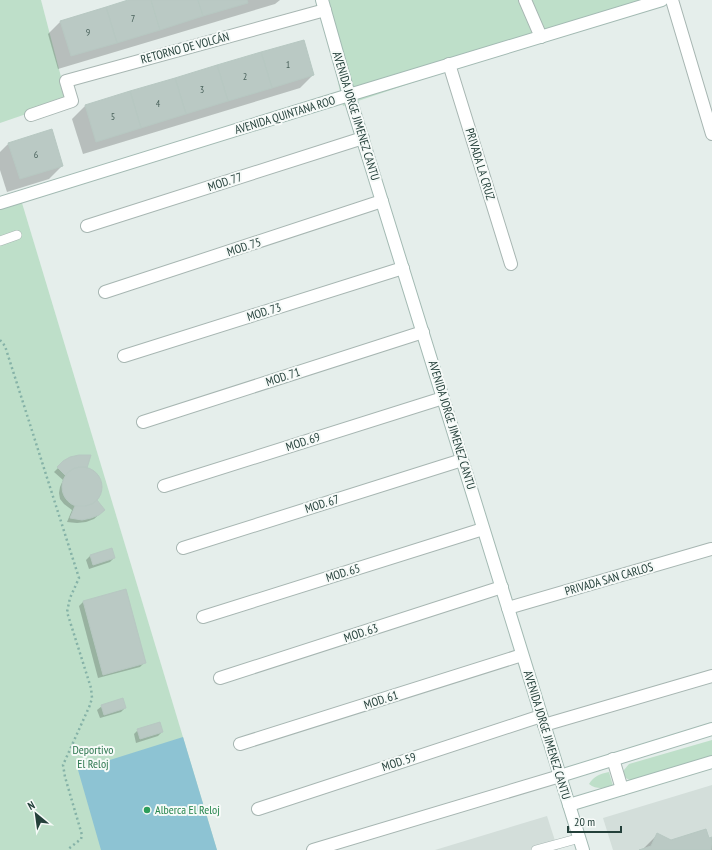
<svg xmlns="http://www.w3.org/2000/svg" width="712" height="850" font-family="'PT Sans Narrow',sans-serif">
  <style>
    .built { fill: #d3deda }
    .green { fill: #bedfc9 }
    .water { fill: #8dc3d3 }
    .shadow { fill: #0003 }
    .building { fill: #bac9c4; stroke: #b7c8c2 }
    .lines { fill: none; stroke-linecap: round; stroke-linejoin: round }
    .service-casing { stroke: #a7b6b2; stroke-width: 10 }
    .minor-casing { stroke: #a7b6b2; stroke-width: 14 }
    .secondary-casing { stroke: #a3bab3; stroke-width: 14 }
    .path { stroke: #85b2a7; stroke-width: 2.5; stroke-dasharray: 2 3; stroke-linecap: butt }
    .service { stroke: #fff; stroke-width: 9 }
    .minor { stroke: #fff; stroke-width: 12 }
    .secondary { stroke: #fff; stroke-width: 12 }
    .leisure-dot { fill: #2e9e5b; stroke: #f6faf8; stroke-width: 1.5 }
    .labels { text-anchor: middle; stroke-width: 4; stroke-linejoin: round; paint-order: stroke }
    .number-label { font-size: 10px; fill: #4a625c }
    .street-label { font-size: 12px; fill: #24403a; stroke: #f6faf8 }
    .park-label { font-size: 12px; fill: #2d774f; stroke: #f6faf8 }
    .leisure-label { font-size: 12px; fill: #27864d; stroke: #f6faf8; text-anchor: start }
  </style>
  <rect width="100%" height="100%" fill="#e5eeeb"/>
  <g class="built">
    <path d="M712 785V850H613L603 818Z"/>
    <path d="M547 816 558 850H435Z"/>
  </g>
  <g class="green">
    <path d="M0 0H41L67 100 0 123Z"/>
    <path d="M321 0H655V2L343 106Z"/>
    <path d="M19 193 217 850H0V199Z"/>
    <path d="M712 740V756L632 780C626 780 623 776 624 770L629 764Z"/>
    <path d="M609 772 613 786C604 788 597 790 589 784 594 776 600 774 609 772Z"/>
  </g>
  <path class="water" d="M183 737 217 850H101L78 770Z"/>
  <g class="shadow">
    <path d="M131 0H280L275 4 58 69 48 34 61 21Z"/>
    <path d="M313 75 300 88 83 154 72 119 85 106Z"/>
    <path d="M9 143 62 166 49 179 7 192 0 170V152Z"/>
    <path d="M90 456 86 469 96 474 99 479 101 485 99 496 96 500 104 510 94 519 86 522 77 523 67 522 72 510 64 504 60 499 59 493 60 487 63 480 54 472 64 462Z"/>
    <path d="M111 549 114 558 110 562 89 569 86 560 90 556Z"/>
    <path d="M83 602 144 663 140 667 98 678 79 606Z"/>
    <path d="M102 706 125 708 121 712 100 718 97 710Z"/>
    <path d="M138 730 162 732 158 736 136 743 134 734Z"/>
    <path d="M657 835 671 841 712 838V850H642Z"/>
  </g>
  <g class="building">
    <path d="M128 0H151L160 30 117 43 106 7Z"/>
    <path d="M151 0H198L203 16 160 30Z"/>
    <path d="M198 0H247L248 3 203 16Z"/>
    <path d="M106 7 117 43 71 56 60 21Z"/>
    <path d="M304 40 314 75 272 88 261 52Z"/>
    <path d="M261 52 272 88 228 101 217 65Z"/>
    <path d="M217 65 228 101 186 114 175 78Z"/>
    <path d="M175 78 186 114 141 128 130 91Z"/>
    <path d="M130 91 141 128 96 142 85 105Z"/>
    <path d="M52 129 63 166 20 179 8 143Z"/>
    <path d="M79 455H91L87 468H77L71 471 66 476 57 467 63 461 70 457Z"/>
    <circle cx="82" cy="487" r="20"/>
    <path d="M97 500 105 510 99 515 91 518 82 520 70 518 75 506H85L92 504Z"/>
    <path d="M112 548 115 558 93 565 90 555Z"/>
    <path d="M126 589 146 663 103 675 83 601Z"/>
    <path d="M123 698 126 708 104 715 101 705Z"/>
    <path d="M160 722 163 732 140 739 137 729Z"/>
    <path d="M706 829 709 838 712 837 711 850H639L651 846 657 833 671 840Z"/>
  </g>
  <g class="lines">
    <defs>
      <g id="service">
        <path d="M0 241 17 235"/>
        <path d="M536 850 580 838"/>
      </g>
      <g id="minor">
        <path d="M525 0 541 37"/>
        <path d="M672 0 712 134"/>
        <path d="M449 64 511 264"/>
        <path d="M31 115 72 101 66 81 325 10"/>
        <path d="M87 226 363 138"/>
        <path d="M105 292 382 201"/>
        <path d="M124 356 403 268"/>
        <path d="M143 422 423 332"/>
        <path d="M164 486 443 398"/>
        <path d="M183 548 462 460"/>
        <path d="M508 608 711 549"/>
        <path d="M203 617 483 529"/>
        <path d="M220 678 502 587"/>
        <path d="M544 725 712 676"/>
        <path d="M240 744 522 655"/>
        <path d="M613 759 622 789"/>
        <path d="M258 809 541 716"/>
        <path d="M313 850 560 776"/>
      </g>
      <g id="secondary">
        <path d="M322 0 349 95 583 850"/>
        <path d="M0 203 349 95 662 0"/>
        <path d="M560 776 712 729"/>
        <path d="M569 805 712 762"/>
      </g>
    </defs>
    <use href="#service" class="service-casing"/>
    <use href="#minor" class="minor-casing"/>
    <use href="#secondary" class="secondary-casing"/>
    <path class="path" d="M0 340 5 346 79 578 70 598 67 612 91 688 92 698 90 705 63 765 65 777 82 835 81 839 67 850"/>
    <use href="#service" class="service"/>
    <use href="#minor" class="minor"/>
    <use href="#secondary" class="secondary"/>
  </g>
  <circle class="leisure-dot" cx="147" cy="810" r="4"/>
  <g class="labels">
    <g class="number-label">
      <text x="133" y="22">7</text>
      <text x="88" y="36">9</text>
      <text x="288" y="68">1</text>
      <text x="245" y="80">2</text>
      <text x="202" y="93">3</text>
      <text x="158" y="107">4</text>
      <text x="113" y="120">5</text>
      <text x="36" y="158">6</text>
    </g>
    <g class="street-label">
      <text transform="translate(185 48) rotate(-15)" y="4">RETORNO DE VOLCÁN</text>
      <text transform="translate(285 115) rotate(-17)" y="4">AVENIDA QUINTANA ROO</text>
      <text transform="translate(356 116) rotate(73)" y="4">AVENIDA JORGE JIMENEZ CANTU</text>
      <text transform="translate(480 164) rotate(73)" y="4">PRIVADA LA CRUZ</text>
      <text transform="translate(225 182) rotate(-18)" y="4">MOD. 77</text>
      <text transform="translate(244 247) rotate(-18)" y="4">MOD. 75</text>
      <text transform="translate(264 312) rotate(-17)" y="4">MOD. 73</text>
      <text transform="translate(283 377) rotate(-18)" y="4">MOD. 71</text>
      <text transform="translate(452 425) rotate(73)" y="4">AVENIDA JORGE JIMENEZ CANTU</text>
      <text transform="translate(303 442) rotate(-18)" y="4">MOD. 69</text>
      <text transform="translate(322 504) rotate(-17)" y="4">MOD. 67</text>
      <text transform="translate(343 573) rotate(-17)" y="4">MOD. 65</text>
      <text transform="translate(609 579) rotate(-16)" y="4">PRIVADA SAN CARLOS</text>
      <text transform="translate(361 633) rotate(-18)" y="4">MOD. 63</text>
      <text transform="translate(381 700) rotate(-18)" y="4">MOD. 61</text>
      <text transform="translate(547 735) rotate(73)" y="4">AVENIDA JORGE JIMENEZ CANTU</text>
      <text transform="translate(399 762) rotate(-18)" y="4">MOD. 59</text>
    </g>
    <g class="park-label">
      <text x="93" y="754">Deportivo<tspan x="93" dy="14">El Reloj</tspan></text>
    </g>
    <g class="leisure-label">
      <text x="155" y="814">Alberca El Reloj</text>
    </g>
  </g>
  <g transform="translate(36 814) rotate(331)" stroke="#f6faf8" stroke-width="3" paint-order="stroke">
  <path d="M0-3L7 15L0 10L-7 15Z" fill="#24403a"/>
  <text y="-6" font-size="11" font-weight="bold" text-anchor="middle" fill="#24403a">N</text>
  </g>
  <path d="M568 826v6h53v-6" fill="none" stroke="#24403a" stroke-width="2"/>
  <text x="574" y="826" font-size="12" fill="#24403a" stroke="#f6faf8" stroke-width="3" paint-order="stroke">20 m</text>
</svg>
